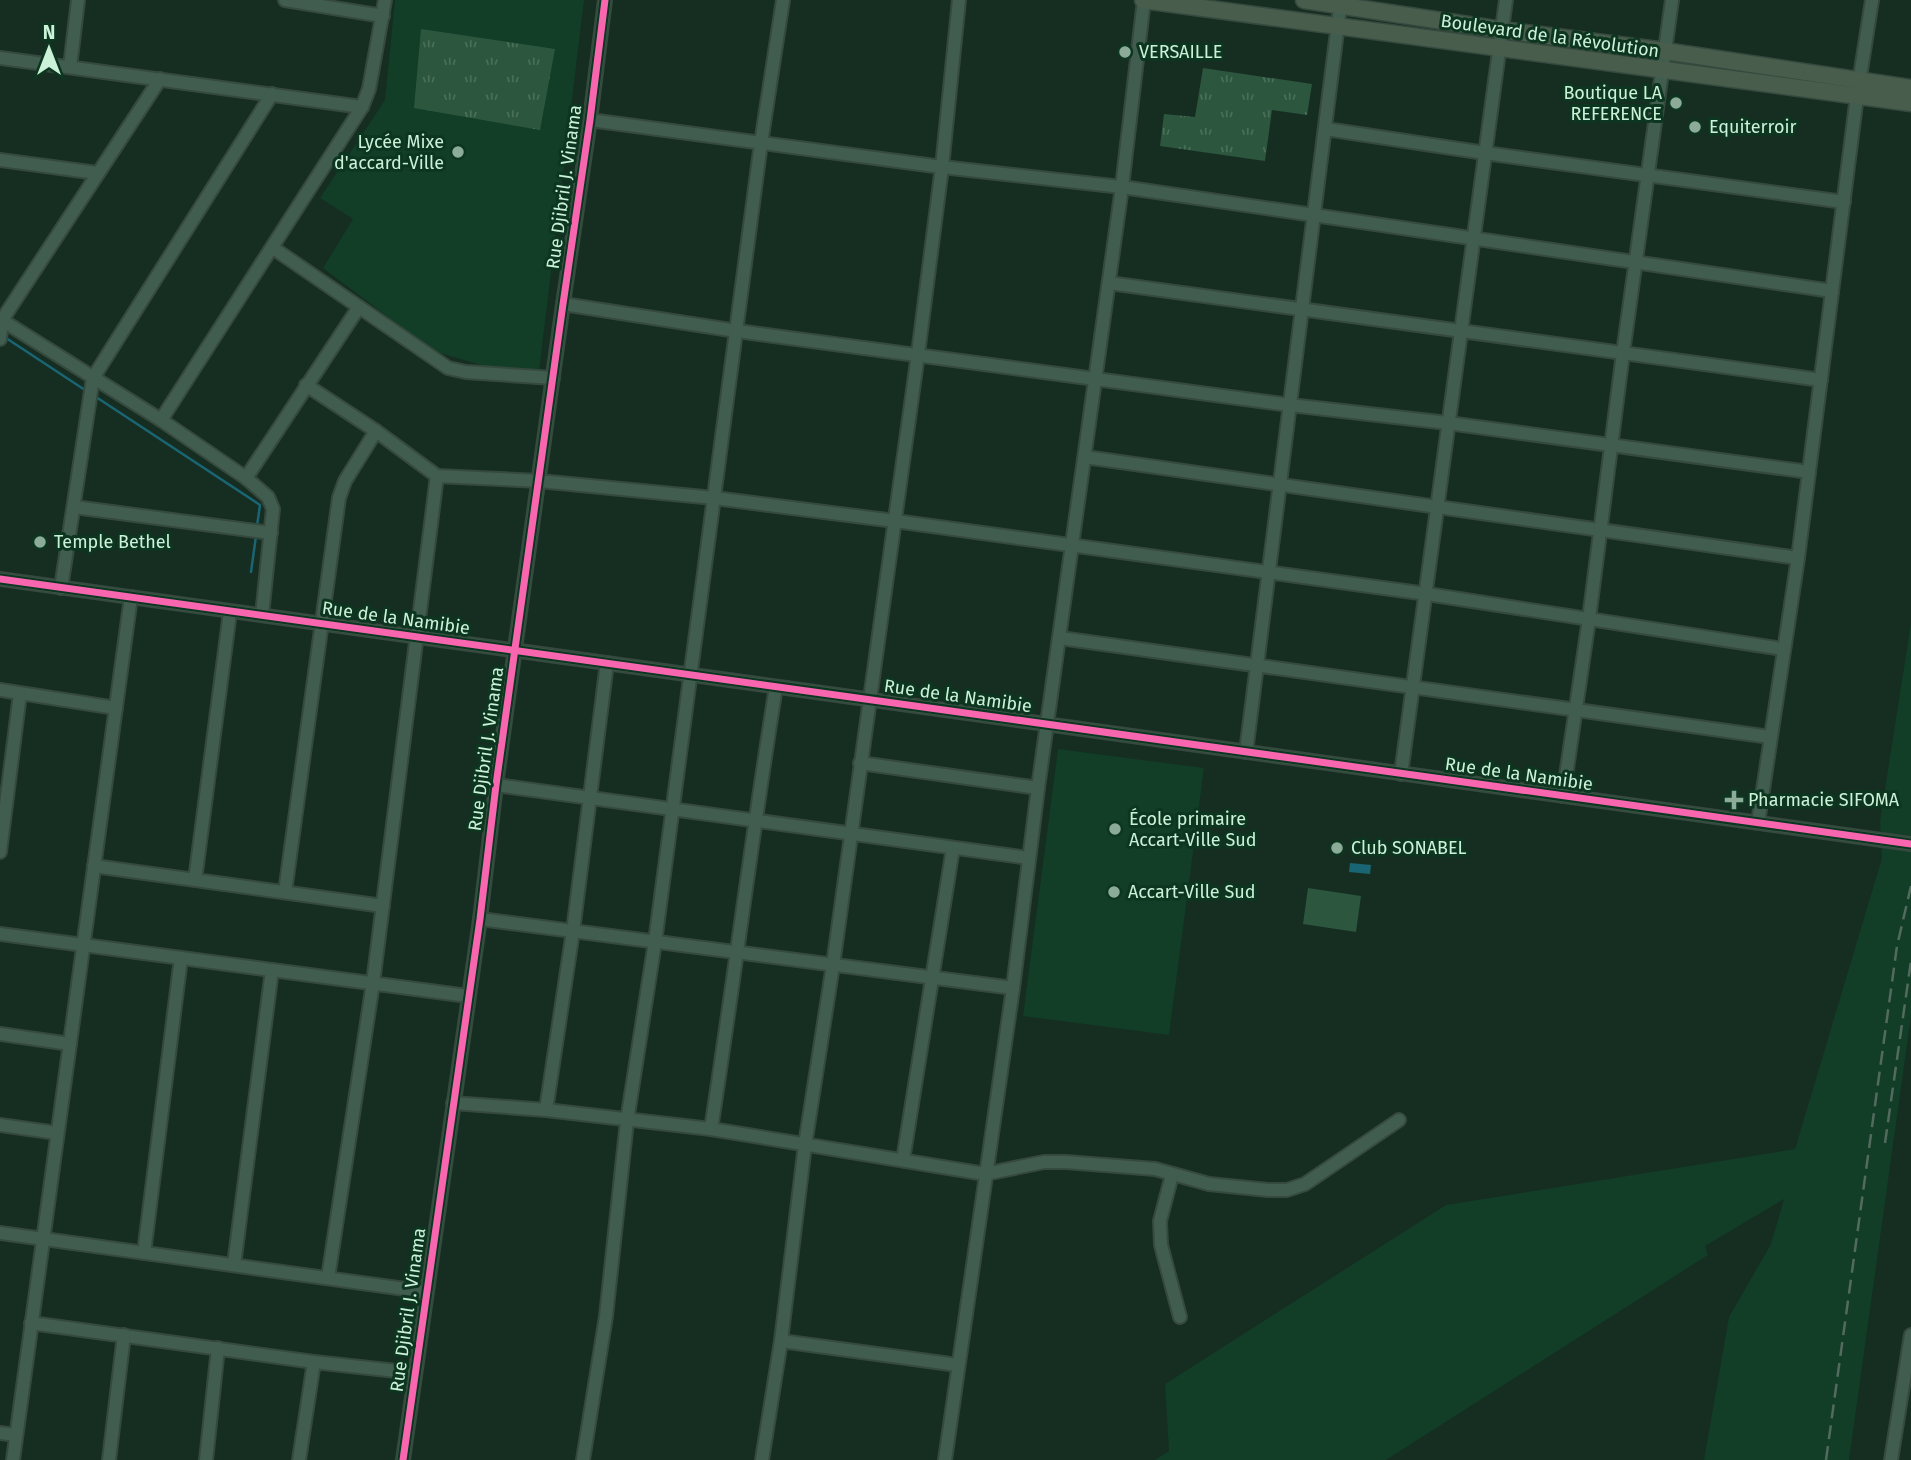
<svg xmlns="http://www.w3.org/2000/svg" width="1911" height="1460" font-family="'Fira Sans',sans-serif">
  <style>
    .built { fill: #123d26 }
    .park { fill: url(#park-tufts) }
    .pitch { fill: #2c563e }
    .water { fill: url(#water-ripples) }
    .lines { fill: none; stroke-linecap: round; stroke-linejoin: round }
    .stream { stroke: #1a6573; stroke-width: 2.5 }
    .minor-casing { stroke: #36493e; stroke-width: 16 }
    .major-casing { stroke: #36493e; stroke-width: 19 }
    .minor { stroke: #415d4f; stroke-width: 12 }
    .major { stroke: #485d4c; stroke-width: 16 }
    .rail { stroke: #536a5e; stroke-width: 2.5; stroke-dasharray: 14 7; stroke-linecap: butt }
    .cycleway-casing { stroke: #0d3620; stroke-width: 11 }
    .cycleway { stroke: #f766af; stroke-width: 7 }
    .poi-dot { fill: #8cac99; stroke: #0d3620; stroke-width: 2.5 }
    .labels { text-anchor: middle; stroke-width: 6; stroke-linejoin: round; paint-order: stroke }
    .street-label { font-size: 18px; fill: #ccf1d9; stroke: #0d3620 }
    .poi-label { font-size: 18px; fill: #ccf1d9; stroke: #0d3620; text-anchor: start }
  </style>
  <defs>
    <pattern id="park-tufts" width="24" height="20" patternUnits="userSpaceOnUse" patternTransform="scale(1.75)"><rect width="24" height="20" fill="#2c563e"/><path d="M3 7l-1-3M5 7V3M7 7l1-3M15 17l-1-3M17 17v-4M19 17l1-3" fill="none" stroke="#496f59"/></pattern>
    <pattern id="water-ripples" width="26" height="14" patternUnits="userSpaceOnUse" patternTransform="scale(1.75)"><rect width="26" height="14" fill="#1a6573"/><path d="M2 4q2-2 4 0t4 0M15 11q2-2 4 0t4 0" fill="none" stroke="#3a7c86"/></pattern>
  </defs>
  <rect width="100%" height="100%" fill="#162d21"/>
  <g class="built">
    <path d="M395 0H584L539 371 488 367 433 351 323 268 353 219 320 198 385 100Z"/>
    <path d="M1911 623V1016L1849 1460H1704L1729 1317 1771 1244 1784 1199 1705 1246 1708 1255 1386 1460H1155L1169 1451 1165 1384 1446 1205 1795 1149 1882 858 1880 821Z"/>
    <path d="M1058 749 1204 768 1169 1035 1023 1016Z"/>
  </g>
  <g class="park">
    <path d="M421 29 555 49 540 130 414 108Z"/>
    <path d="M1203 68 1312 84 1307 115 1272 110 1265 161 1160 146 1164 114 1195 117Z"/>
  </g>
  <path class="pitch" d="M1308 888 1361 896 1356 932 1303 924Z"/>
  <path class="water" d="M1350 863 1371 865 1370 874 1349 872Z"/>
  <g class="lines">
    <g class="stream">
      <path d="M6 338 88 392"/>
      <path d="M93 395 260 505 257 526"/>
      <path d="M251 572 256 536"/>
    </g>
    <defs>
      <g id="minor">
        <path d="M285 0 383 16"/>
        <path d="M0 58 362 107"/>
        <path d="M70 67 78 0"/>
        <path d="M590 120 942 167 1122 187 1832 291"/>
        <path d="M1326 129 1485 153 1844 202"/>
        <path d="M0 160 97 173"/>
        <path d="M273 248 448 368 466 372 553 378"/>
        <path d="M1109 283 1821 380"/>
        <path d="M563 304 737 331 1290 405 1448 423 1809 472"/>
        <path d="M0 319 161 420 246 478 268 497 273 509 262 615"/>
        <path d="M0 339 2 320 160 79"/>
        <path d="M306 385 376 431 437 476 539 481 714 498 895 521 1427 594 1783 649"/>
        <path d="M161 420 362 107 369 89 385 0"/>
        <path d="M1085 457 1798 558"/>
        <path d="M246 478 359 307"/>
        <path d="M74 507 271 533"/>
        <path d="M0 579 1911 844"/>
        <path d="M61 588 93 378 272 94"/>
        <path d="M1060 638 1770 737"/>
        <path d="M0 690 116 708"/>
        <path d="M1246 752 1341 0"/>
        <path d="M860 763 1038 788"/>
        <path d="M1401 774 1506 0"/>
        <path d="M496 785 1029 858"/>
        <path d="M1563 796 1589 619 1623 353 1672 0"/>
        <path d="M1758 823 1798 558 1857 96 1872 0"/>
        <path d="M0 852 20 694"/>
        <path d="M94 866 383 906"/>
        <path d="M195 880 230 612"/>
        <path d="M285 892 339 498 345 481 376 431"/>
        <path d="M480 919 1013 988"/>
        <path d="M0 934 468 996"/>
        <path d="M0 1034 70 1044"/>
        <path d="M453 1103 546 1110 711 1129 985 1174 1044 1162H1066L1155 1169 1209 1184 1268 1190H1287L1305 1184 1399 1120"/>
        <path d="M546 1110 573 931 607 663"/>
        <path d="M0 1125 57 1133"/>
        <path d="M711 1129C734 982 752 834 776 687"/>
        <path d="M903 1160 953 848"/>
        <path d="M1172 1175 1160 1221 1161 1245 1180 1317"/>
        <path d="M0 1233 427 1292"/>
        <path d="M144 1253 181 958"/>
        <path d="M234 1265 272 970"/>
        <path d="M328 1278 373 983 437 476"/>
        <path d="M31 1323 314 1362 415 1373"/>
        <path d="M781 1341 958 1365"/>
        <path d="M0 1433 16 1435"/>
        <path d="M13 1460 131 597"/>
        <path d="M109 1460 124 1335"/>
        <path d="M206 1460 218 1348"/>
        <path d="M299 1460 314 1362"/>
        <path d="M403 1460 480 919 496 785 563 304 590 120 605 0"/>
        <path d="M583 1460 606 1316 627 1121 655 942 761 143 783 0"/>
        <path d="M762 1460 781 1341 805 1145 833 965 918 354 942 167 959 0"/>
        <path d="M945 1460 1013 988 1038 788 1122 187 1144 0"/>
        <path d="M1891 1460 1911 1335"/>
      </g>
      <g id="major">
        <path d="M1143 0 1911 103"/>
        <path d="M1304 0 1502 30 1658 50 1911 88"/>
      </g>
    </defs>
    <use href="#minor" class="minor-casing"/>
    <use href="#major" class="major-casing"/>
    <use href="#minor" class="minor"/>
    <use href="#major" class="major"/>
    <g class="rail">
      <path d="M1885 1143 1911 961"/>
      <path d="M1826 1460 1897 946 1911 886"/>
    </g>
    <defs>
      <g id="cycleway">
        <path d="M0 579 1911 844"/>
        <path d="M403 1460 480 919 496 785 563 304 590 120 605 0"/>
      </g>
    </defs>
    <use href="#cycleway" class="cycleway-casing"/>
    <use href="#cycleway" class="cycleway"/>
  </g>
  <g class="poi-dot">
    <circle cx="1125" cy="52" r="7"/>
    <circle cx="1676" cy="103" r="7"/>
    <circle cx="1695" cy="127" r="7"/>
    <circle cx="458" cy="152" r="7"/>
    <circle cx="40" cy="542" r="7"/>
    <path d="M1730.5 789.5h7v7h7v7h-7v7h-7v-7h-7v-7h7z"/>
    <circle cx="1115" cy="829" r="7"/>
    <circle cx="1337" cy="848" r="7"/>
    <circle cx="1114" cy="892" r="7"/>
  </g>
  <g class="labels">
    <g class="street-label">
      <text transform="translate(1550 36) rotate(8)" y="6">Boulevard de la Révolution</text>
      <text transform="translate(564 187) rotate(-82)" y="6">Rue Djibril J. Vinama</text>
      <text transform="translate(396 618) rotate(8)" y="6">Rue de la Namibie</text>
      <text transform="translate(958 696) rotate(8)" y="6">Rue de la Namibie</text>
      <text transform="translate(486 749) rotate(-82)" y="6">Rue Djibril J. Vinama</text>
      <text transform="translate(1519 774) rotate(8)" y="6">Rue de la Namibie</text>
      <text transform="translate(408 1310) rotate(-82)" y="6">Rue Djibril J. Vinama</text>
    </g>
    <g class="poi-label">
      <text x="1139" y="58">VERSAILLE</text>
      <text x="1662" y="99" text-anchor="end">Boutique LA<tspan x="1662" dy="21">REFERENCE</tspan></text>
      <text x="1709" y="133">Equiterroir</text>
      <text x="444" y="148" text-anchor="end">Lycée Mixe<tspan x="444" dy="21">d'accard-Ville</tspan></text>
      <text x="54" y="548">Temple Bethel</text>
      <text x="1748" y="806">Pharmacie SIFOMA</text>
      <text x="1129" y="825">École primaire<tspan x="1129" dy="21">Accart-Ville Sud</tspan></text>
      <text x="1351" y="854">Club SONABEL</text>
      <text x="1128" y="898">Accart-Ville Sud</text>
    </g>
  </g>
  <g transform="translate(49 49)" stroke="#0d3620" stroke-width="5" paint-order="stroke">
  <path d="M0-5L12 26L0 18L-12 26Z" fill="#ccf1d9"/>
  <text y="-10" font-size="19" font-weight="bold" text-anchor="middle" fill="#ccf1d9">N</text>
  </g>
</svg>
